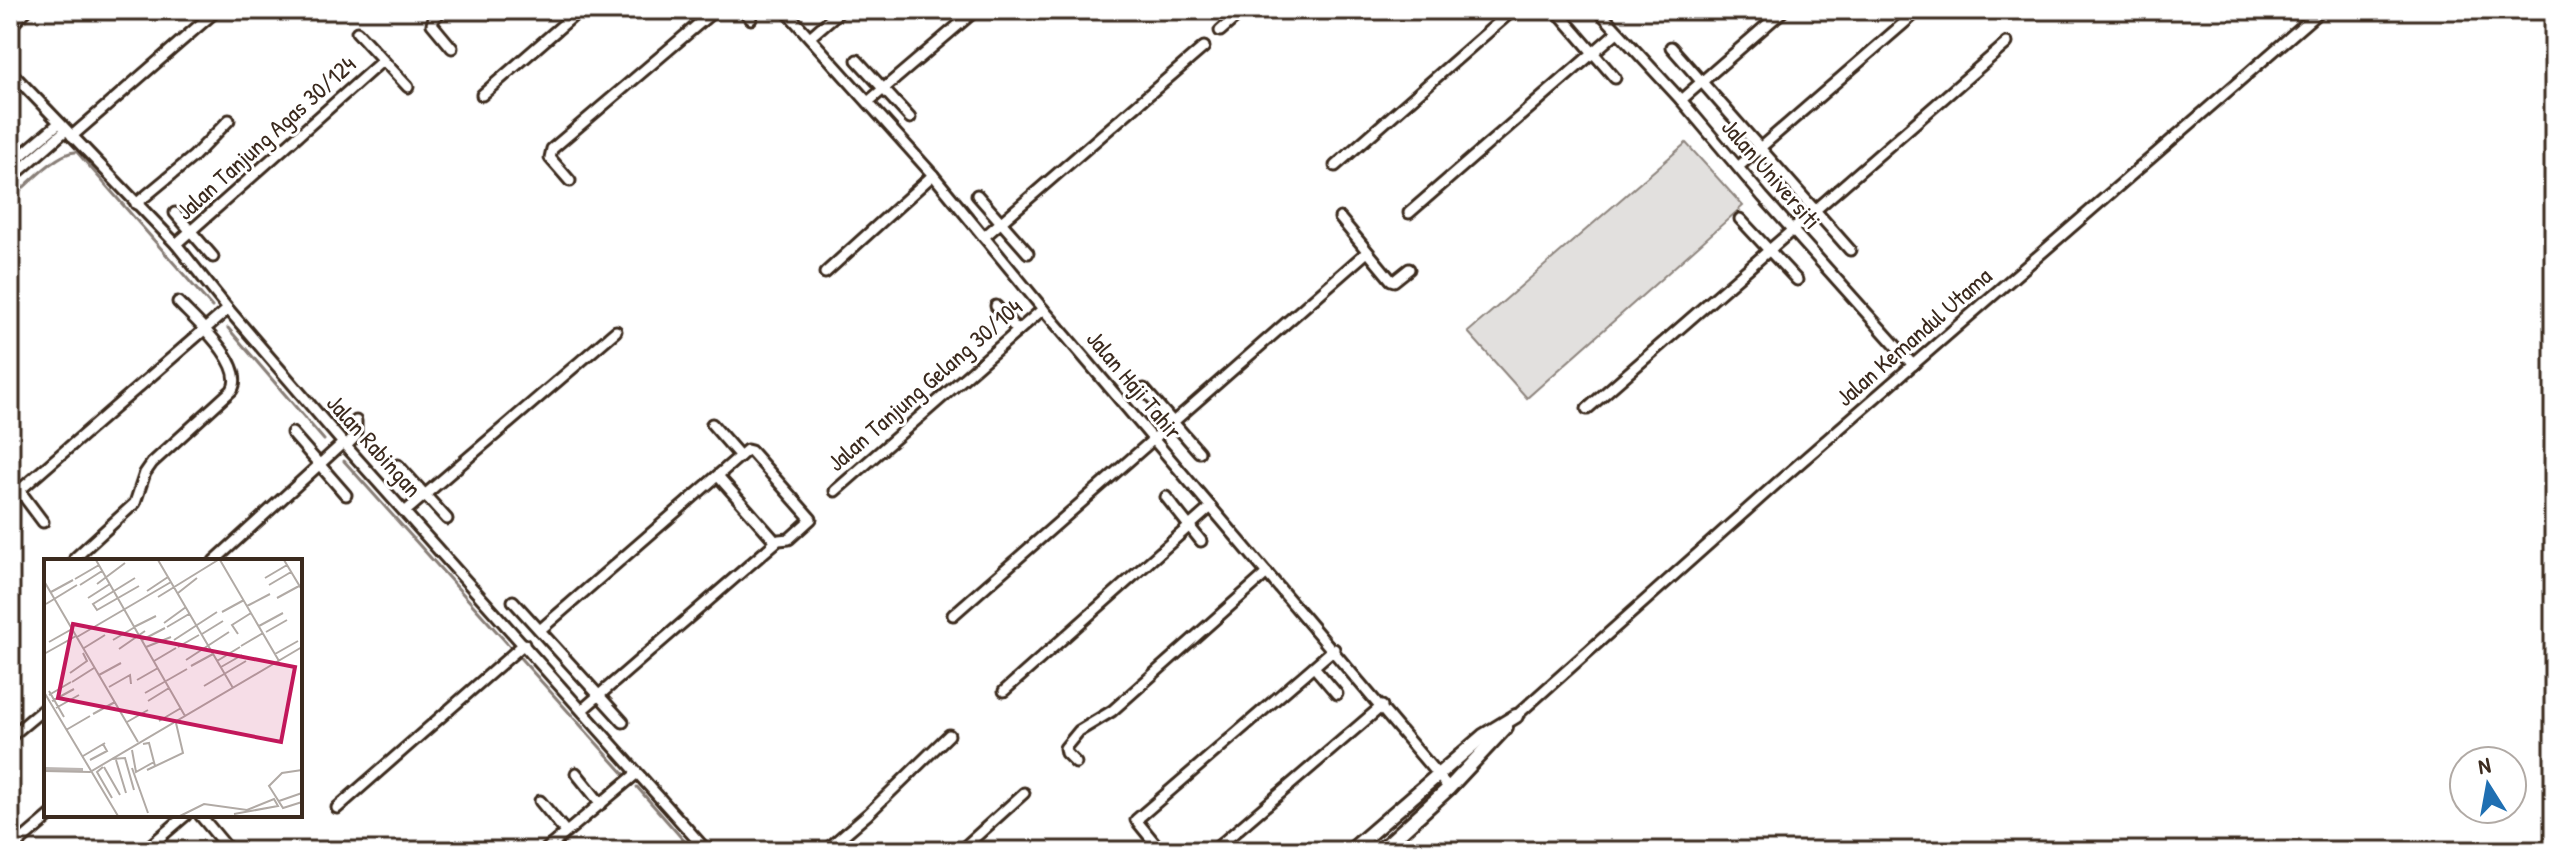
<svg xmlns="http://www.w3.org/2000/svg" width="2564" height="861" font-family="'Patrick Hand',sans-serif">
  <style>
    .green { fill: #e2e0de; stroke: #8e857e; stroke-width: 2 }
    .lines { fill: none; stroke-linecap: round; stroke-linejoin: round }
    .stream { stroke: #887e77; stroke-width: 3 }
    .street-casing { stroke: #3b2a1e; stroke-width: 15 }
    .secondary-casing { stroke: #3b2a1e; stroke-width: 18 }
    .street { stroke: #fff; stroke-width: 9 }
    .secondary { stroke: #fff; stroke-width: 12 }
    .labels { text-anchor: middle; stroke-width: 6; stroke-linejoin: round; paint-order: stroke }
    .street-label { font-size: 24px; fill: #3b2a1e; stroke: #fff }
    .inset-river { fill: none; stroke: #bcb6b3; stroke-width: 4 }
    .inset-road { fill: none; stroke: #b1aaa5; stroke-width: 2 }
    .view { fill: #c2185b; fill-opacity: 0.15; stroke: #c2185b; stroke-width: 4 }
    .inset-edge { fill: none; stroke: #3b2a1e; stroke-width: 4 }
  </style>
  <rect width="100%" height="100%" fill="#fff"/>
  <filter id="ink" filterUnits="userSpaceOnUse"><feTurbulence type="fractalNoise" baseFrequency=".0125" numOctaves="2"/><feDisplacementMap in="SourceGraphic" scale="16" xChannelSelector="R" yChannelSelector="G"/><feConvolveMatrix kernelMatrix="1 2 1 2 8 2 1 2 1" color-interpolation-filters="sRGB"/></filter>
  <g filter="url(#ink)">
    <path class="green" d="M1686 143 1743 206 1527 398 1468 332Z"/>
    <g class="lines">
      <g class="stream">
        <path d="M10 200C25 187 59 150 77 152L212 307"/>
        <path d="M228 328 324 440"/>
        <path d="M344 461 625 775"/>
        <path d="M637 787 693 851"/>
      </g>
      <defs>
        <g id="street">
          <path d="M443 10 434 18 432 24 452 48"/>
          <path d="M743 10 751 19"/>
          <path d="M785 10 933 175 1043 309 1449 788"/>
          <path d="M1556 10 1615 78"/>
          <path d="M1598 10 1681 100 1763 197 1913 365"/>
          <path d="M10 27 27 10"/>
          <path d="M1220 31 1244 10"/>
          <path d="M357 32 408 87"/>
          <path d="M810 37 841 10"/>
          <path d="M1671 47 1850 250"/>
          <path d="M857 60 910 118"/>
          <path d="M10 71 176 244 228 309 343 443 707 851"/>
          <path d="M482 95 580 10"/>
          <path d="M1681 100 1784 10"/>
          <path d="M868 102 976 10"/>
          <path d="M72 136 217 10"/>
          <path d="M10 165 59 123"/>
          <path d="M1335 166 1513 10"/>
          <path d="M1738 167 1919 10"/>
          <path d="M10 179 66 130"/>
          <path d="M570 181 550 158 552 149 715 10"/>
          <path d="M977 195 1028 253"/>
          <path d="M136 204 194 156 229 120"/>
          <path d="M175 213 213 257"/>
          <path d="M1409 213 1617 32"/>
          <path d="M1340 218 1391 280 1394 281 1409 269"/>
          <path d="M1740 219 1797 280"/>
          <path d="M984 237 1204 47"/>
          <path d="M176 244 382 61"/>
          <path d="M825 273 933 175"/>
          <path d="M996 306 1018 331"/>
          <path d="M1144 389 1199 452"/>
          <path d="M1587 409 2007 43"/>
          <path d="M712 424 740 456"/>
          <path d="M292 433 346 495"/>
          <path d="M346 446 356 436V421"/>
          <path d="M398 465 447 519"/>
          <path d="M10 478 43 522"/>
          <path d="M20 490 228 309"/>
          <path d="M835 491 1043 309"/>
          <path d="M1166 497 1201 541"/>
          <path d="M406 511 616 331"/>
          <path d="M75 558 135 503 145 473 152 463 232 390C247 365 195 320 178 302"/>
          <path d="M214 561 343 443"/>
          <path d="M513 601 623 722"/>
          <path d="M953 615 1367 252"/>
          <path d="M540 630 747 450 751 451 811 519 789 539 779 540"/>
          <path d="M1314 667 1337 694"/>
          <path d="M1004 691 1211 507"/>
          <path d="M582 710 776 542 718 476"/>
          <path d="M1516 716 1777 483 2321 10"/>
          <path d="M10 737 46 707"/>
          <path d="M1076 763 1066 753 1065 748 1079 731 1112 711 1267 573"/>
          <path d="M576 773 601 804"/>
          <path d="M540 801 566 832"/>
          <path d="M337 808 524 644"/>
          <path d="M200 815 230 851"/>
          <path d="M1157 846 1136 820 1334 649"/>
          <path d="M10 850 51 815"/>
          <path d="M144 851 186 815"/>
          <path d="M544 851 636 774"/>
          <path d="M825 851 868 814 949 735"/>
          <path d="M960 851 1024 793"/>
          <path d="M1213 851 1382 706"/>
        </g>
        <g id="secondary">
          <path d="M1350 851 1483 736 1516 716"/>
          <path d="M1380 851 1449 788 1506 727"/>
        </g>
      </defs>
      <use href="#street" class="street-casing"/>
      <use href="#secondary" class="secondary-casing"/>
      <use href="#street" class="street"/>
      <use href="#secondary" class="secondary"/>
    </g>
  </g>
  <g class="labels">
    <g class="street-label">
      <text transform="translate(266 138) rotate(-42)" y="8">Jalan Tanjung Agas 30/124</text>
      <text transform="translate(1771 174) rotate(49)" y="8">Jalan Universiti</text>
      <text transform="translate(1914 337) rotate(-41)" y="8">Jalan Kemandul Utama</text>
      <text transform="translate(925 385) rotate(-41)" y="8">Jalan Tanjung Gelang 30/104</text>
      <text transform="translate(1134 385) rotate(50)" y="8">Jalan Haji Tahir</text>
      <text transform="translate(374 446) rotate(48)" y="8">Jalan Rabingan</text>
    </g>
  </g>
  <g transform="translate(44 559)">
    <rect width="258" height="258" fill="#fff"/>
    <path class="inset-river" d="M0 210 39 211"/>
    <path class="inset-road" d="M52 1 141 157M114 1 189 129M176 1 235 102M240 1 258 31M91 19 49 45 53 51 95 27M221 19 243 6M31 20 55 6M0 22 94 183M53 25 81 4M36 26 58 12M225 26 247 13M103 32 124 18M7 33 29 21M134 34 153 19M114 38 174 1M44 39 66 25M233 39 255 27M2 45 33 26M203 47 226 35M178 53 200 41M120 64 142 48M215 67 239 54M90 68 112 57M123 68 145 55M222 73 243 61M158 75 179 62M194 75 188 66 207 54M33 78 127 23M69 81 91 68M98 81 121 69M130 81 173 53M5 83 28 70M197 87 219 74M102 88 127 78M134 88 155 76M40 89 61 76M75 90 101 72M0 95 32 77M231 95 254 82M142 101 185 73M110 102 132 89M173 102 196 88M147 107 169 95M177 108 198 96M26 114 43 102 39 94M55 116 77 104M93 121 114 109M28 123 50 109M160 127 202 102M65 128 86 116 87 125M5 132 20 158M0 133 74 257M101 134 143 110M5 136 27 123M8 142 30 130M104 142 125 129M12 149 35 136M49 155 71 143M115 162 137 149M83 163 104 151M22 171 46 157M99 185 105 184 111 207M88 191 92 213 110 203M39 197 61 184M68 200 81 199 90 231M46 201 63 192 59 185M72 201 82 234M59 208 53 213 68 239M60 208 76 236M88 209 104 254M103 211 139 194 132 164M258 211 238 214 225 227 239 249 258 243M0 212 46 213 258 88M235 242 258 234M136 257 160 245 203 251 230 240 234 247 190 255"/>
    <path class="view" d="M29 65 251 108 237 183 14 139Z"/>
    <rect width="258" height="258" class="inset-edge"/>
  </g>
  <rect width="2564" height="861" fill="none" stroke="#fff" stroke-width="40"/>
  <rect x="20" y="20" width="2524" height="821" fill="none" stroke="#3b2a1e" stroke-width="3" filter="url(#ink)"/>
  <g transform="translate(2488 785) rotate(349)"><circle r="38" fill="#ffffff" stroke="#b1aaa5" stroke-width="2"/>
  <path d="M0-6L14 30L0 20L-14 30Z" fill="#1f6fb2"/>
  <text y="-12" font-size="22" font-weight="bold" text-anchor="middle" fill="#3b2a1e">N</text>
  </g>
</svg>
